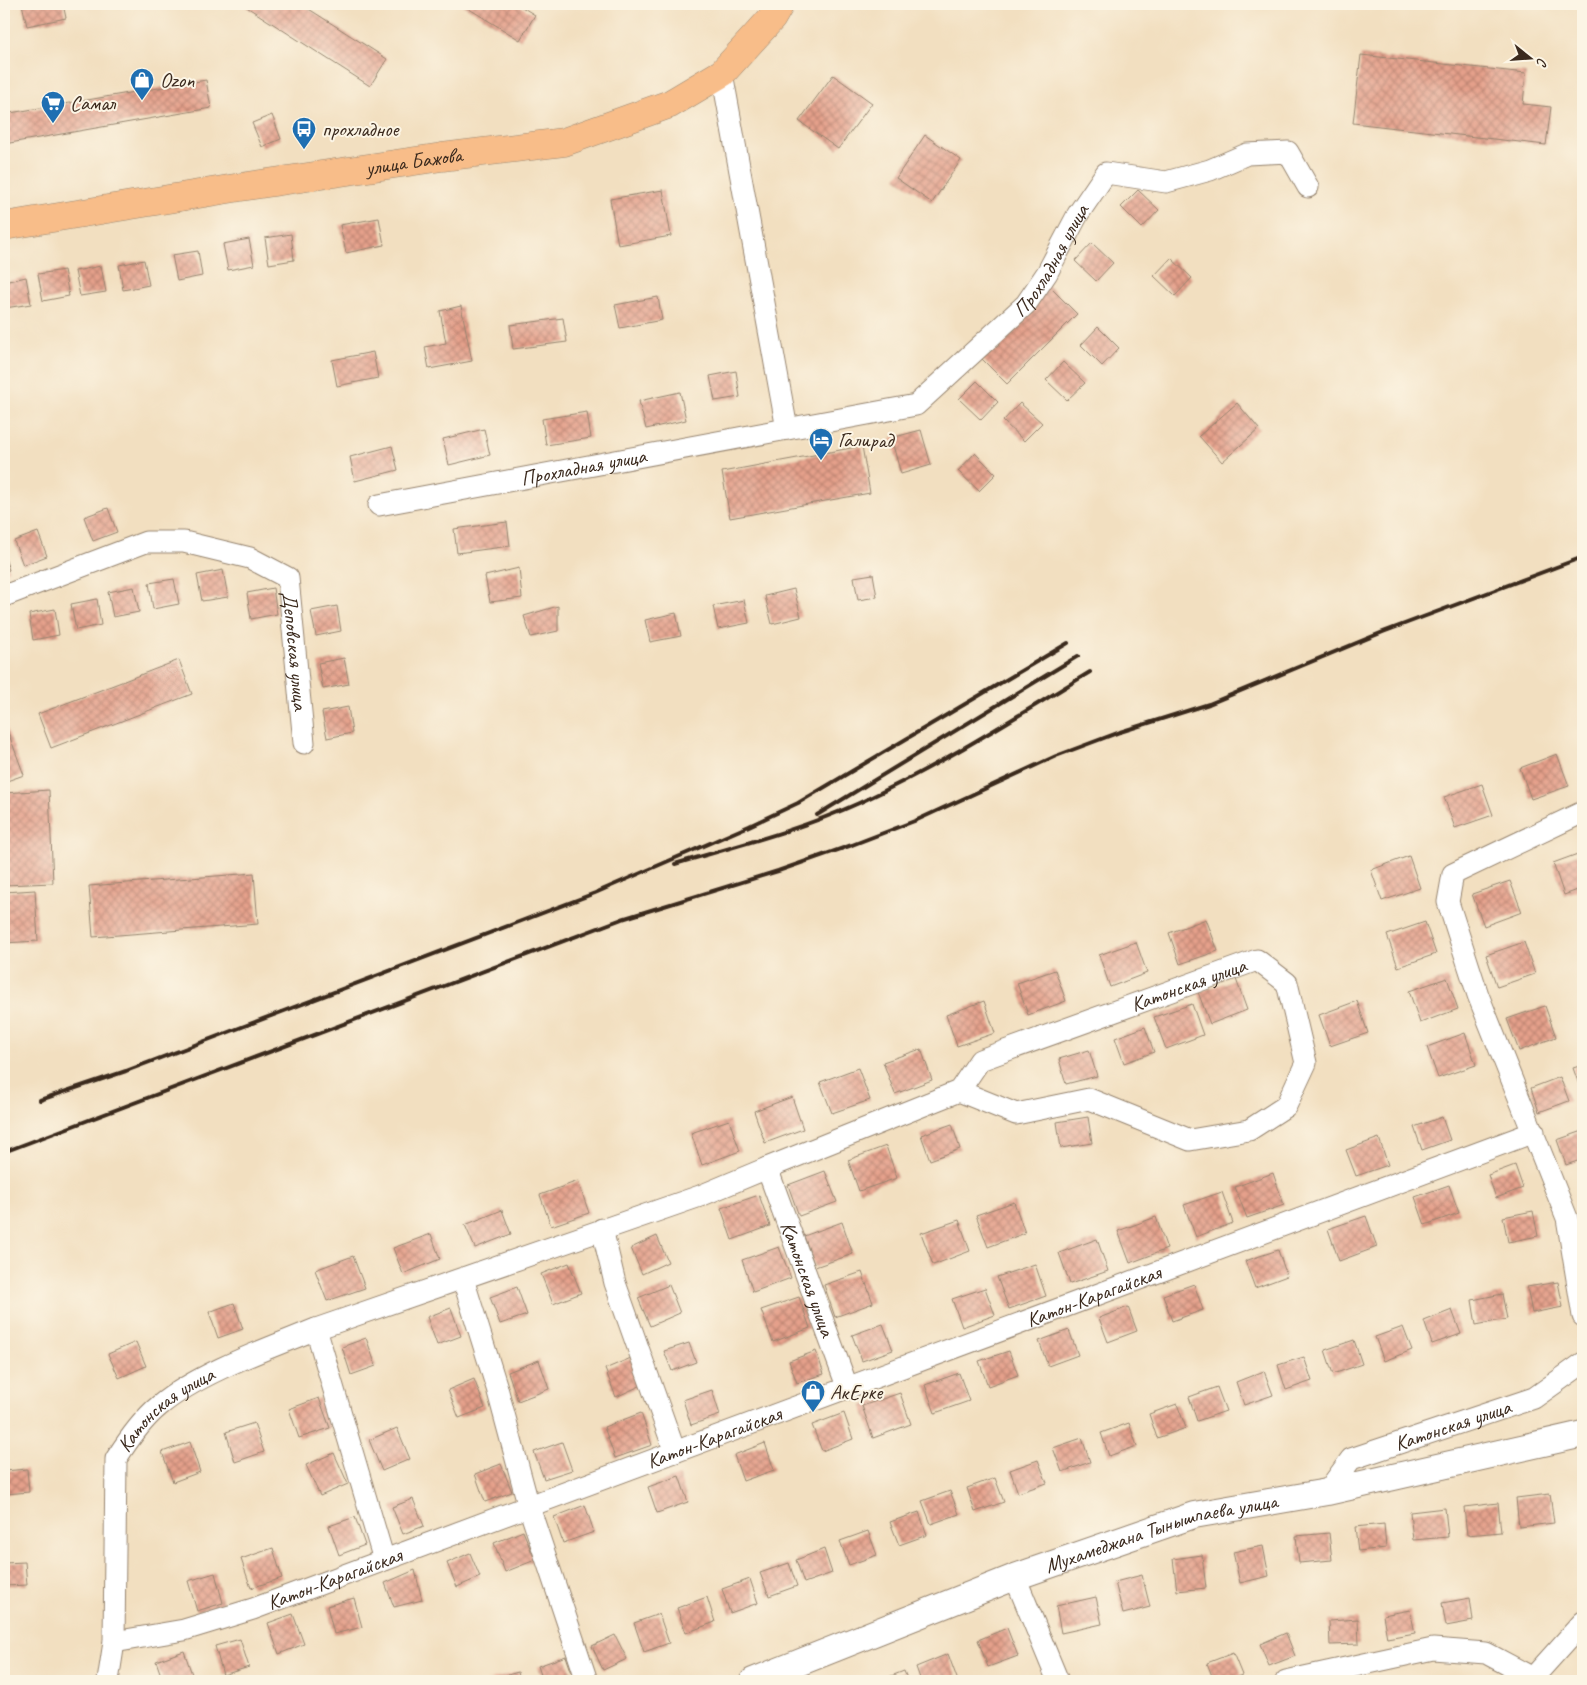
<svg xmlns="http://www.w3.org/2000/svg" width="1587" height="1685" font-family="Caveat,sans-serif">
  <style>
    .building { fill: url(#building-cross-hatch) }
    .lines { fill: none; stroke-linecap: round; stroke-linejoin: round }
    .minor-casing { stroke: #96846f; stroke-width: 23 }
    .tertiary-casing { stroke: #96846f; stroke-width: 28 }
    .trunk-casing { stroke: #96846f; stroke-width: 29 }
    .minor { stroke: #fff; stroke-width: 21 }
    .tertiary { stroke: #fff; stroke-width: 26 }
    .trunk { stroke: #f8bd89; stroke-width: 28 }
    .rail { stroke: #3b2a1e; stroke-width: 4 }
    .labels { text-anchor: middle; stroke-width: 4; stroke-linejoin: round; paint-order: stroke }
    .poi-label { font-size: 21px; fill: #3b2a1e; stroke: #fcf5e5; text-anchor: start }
    .street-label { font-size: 21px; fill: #3b2a1e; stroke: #fcf5e5 }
  </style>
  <defs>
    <pattern id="building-cross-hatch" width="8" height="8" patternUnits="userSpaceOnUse" patternTransform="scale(1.25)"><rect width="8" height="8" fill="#e5a08b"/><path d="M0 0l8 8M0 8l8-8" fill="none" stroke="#bb8371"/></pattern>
  </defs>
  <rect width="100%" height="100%" fill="#fcf5e5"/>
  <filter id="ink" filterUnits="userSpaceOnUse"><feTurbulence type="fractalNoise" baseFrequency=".02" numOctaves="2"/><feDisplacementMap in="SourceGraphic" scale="10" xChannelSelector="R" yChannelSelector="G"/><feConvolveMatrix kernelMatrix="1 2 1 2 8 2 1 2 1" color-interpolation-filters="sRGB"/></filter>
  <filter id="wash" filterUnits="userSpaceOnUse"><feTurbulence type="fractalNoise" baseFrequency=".0096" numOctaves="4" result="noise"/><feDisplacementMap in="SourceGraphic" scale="20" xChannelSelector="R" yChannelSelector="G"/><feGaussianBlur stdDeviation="1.12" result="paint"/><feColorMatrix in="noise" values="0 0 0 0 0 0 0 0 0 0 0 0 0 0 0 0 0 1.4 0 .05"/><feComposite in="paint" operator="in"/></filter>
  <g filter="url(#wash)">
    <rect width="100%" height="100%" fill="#f2dfc0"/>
    <g id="blocks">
      <g class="building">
        <path d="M22 4H63L66 18 27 26Z"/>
        <path d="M242 4H301L387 59 370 86Z"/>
        <path d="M461 4H517L535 15 520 40Z"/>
        <path d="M1361 55 1526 73 1523 104 1551 107 1546 145 1353 123Z"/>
        <path d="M833 75 872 103 838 149 799 121Z"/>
        <path d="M206 80 211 108 4 144V114Z"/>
        <path d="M272 115 281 139 262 147 252 123Z"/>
        <path d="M925 135 961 160 932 203 896 178Z"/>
        <path d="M663 190 671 236 618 245 610 199Z"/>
        <path d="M1138 190 1159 210 1142 228 1121 207Z"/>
        <path d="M379 218 384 245 346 253 340 225Z"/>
        <path d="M291 234 294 260 269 264 265 238Z"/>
        <path d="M249 239 254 265 228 270 223 244Z"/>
        <path d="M1092 243 1113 263 1096 281 1075 261Z"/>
        <path d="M198 251 202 276 177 281 172 255Z"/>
        <path d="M1171 258 1192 278 1175 296 1154 276Z"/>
        <path d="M144 260 149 285 123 290 119 265Z"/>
        <path d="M101 266 106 292 80 296 75 271Z"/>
        <path d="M64 270 69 296 43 301 38 274Z"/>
        <path d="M26 277 31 304 5 308 4 282Z"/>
        <path d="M1048 285 1077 314 1007 384 978 355Z"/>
        <path d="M658 297 662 320 620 328 615 305Z"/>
        <path d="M461 306 472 361 429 369 425 347 446 343 440 311Z"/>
        <path d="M563 318 567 342 513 349 510 325Z"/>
        <path d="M1098 327 1119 348 1102 366 1081 345Z"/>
        <path d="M373 352 378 378 337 386 332 360Z"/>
        <path d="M1063 362 1085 383 1067 400 1046 380Z"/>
        <path d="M736 371 740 397 715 401 710 376Z"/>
        <path d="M977 381 998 402 981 420 959 399Z"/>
        <path d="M680 392 686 420 646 429 639 401Z"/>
        <path d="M1020 403 1042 423 1024 441 1003 421Z"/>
        <path d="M1237 403 1259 429 1222 462 1199 436Z"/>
        <path d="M587 412 591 438 546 445 542 419Z"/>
        <path d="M484 429 490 455 449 465 443 439Z"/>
        <path d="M921 430 931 465 901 474 891 438Z"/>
        <path d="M392 446 398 470 355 481 350 457Z"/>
        <path d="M862 446 870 493 730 518 722 472Z"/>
        <path d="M975 453 996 474 979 491 958 471Z"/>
        <path d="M108 508 117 532 93 541 84 517Z"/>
        <path d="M507 522 510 546 457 553 454 529Z"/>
        <path d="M38 532 47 556 23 565 14 541Z"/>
        <path d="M4 555 9 570 4 572Z"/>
        <path d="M519 568 522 598 490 602 485 576Z"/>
        <path d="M223 570 228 597 202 601 197 575Z"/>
        <path d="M873 574 877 597 858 600 854 577Z"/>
        <path d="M174 579 179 604 153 609 149 583Z"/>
        <path d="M134 587 139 612 113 617 108 592Z"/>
        <path d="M273 588 277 614 251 619 247 593Z"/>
        <path d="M794 589 801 617 772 624 765 596Z"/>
        <path d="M97 599 101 625 76 630 71 604Z"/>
        <path d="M744 600 749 623 718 629 713 606Z"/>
        <path d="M337 606 341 631 316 636 311 611Z"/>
        <path d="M558 606V631L531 637 524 616Z"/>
        <path d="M55 609 59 635 33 640 29 614Z"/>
        <path d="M676 613 681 636 650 642 645 620Z"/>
        <path d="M344 658 349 684 323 689 318 663Z"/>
        <path d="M179 660 192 694 51 748 38 714Z"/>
        <path d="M348 707 352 733 327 738 322 712Z"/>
        <path d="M4 721 24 775 4 782Z"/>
        <path d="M1557 754 1569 786 1531 799 1520 768Z"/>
        <path d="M1482 784 1493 815 1455 828 1444 797Z"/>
        <path d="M49 790 53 883 4 885V793Z"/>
        <path d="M1583 852V888L1564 895 1553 863Z"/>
        <path d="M1409 856 1420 888 1382 901 1371 870Z"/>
        <path d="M254 873 258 924 93 937 89 886Z"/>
        <path d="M1510 881 1522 912 1484 926 1472 894Z"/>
        <path d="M35 890 38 941 4 943V892Z"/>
        <path d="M1206 919 1218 951 1180 964 1169 933Z"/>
        <path d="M1425 922 1436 954 1398 967 1387 935Z"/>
        <path d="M1136 942 1147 973 1110 987 1099 955Z"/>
        <path d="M1524 942 1535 974 1497 987 1486 955Z"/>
        <path d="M1055 970 1066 1001 1028 1015 1017 983Z"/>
        <path d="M1447 978 1458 1009 1420 1023 1409 991Z"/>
        <path d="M1236 979 1247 1010 1210 1024 1198 992Z"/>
        <path d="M984 1001 995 1033 957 1046 946 1015Z"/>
        <path d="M1357 1001 1368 1033 1330 1046 1319 1015Z"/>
        <path d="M1192 1004 1203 1035 1166 1049 1154 1017Z"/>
        <path d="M1545 1006 1556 1037 1519 1051 1507 1019Z"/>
        <path d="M1145 1027 1154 1052 1124 1063 1115 1038Z"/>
        <path d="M1465 1033 1476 1065 1438 1078 1427 1047Z"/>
        <path d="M921 1049 932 1080 895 1094 883 1062Z"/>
        <path d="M1089 1050 1097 1076 1066 1084 1059 1059Z"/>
        <path d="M1583 1065V1096L1573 1068Z"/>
        <path d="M858 1068 870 1100 832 1113 820 1082Z"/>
        <path d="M1560 1077 1569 1101 1539 1112 1531 1088Z"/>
        <path d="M792 1097 803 1129 765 1143 754 1111Z"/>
        <path d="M1088 1117 1092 1143 1061 1148 1057 1122Z"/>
        <path d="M1442 1117 1450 1140 1422 1150 1414 1127Z"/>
        <path d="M729 1120 740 1151 702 1165 691 1133Z"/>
        <path d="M952 1124 960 1149 930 1160 921 1135Z"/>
        <path d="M1583 1131V1159L1566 1165 1557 1140Z"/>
        <path d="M1379 1138 1388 1165 1356 1176 1346 1150Z"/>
        <path d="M886 1146 897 1178 859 1191 848 1160Z"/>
        <path d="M1515 1165 1523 1188 1496 1198 1488 1175Z"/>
        <path d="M825 1171 837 1202 799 1216 788 1185Z"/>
        <path d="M1273 1173 1284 1205 1247 1218 1235 1187Z"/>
        <path d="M578 1181 589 1213 551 1226 540 1195Z"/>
        <path d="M1449 1185 1459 1213 1425 1225 1415 1197Z"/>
        <path d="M1222 1192 1233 1223 1196 1237 1184 1205Z"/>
        <path d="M759 1195 770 1226 732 1240 721 1208Z"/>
        <path d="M1014 1202 1025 1233 988 1247 976 1215Z"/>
        <path d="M502 1210 511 1234 475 1248 465 1225Z"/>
        <path d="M1533 1211 1538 1236 1508 1242 1503 1217Z"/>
        <path d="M1366 1216 1377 1247 1339 1261 1328 1229Z"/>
        <path d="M1156 1217 1167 1249 1130 1263 1118 1231Z"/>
        <path d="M959 1220 970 1251 933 1265 921 1233Z"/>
        <path d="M842 1222 853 1254 815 1267 804 1236Z"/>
        <path d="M431 1234 440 1259 403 1274 393 1248Z"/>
        <path d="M657 1236 668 1262 642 1274 631 1248Z"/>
        <path d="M1097 1239 1108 1271 1070 1284 1059 1253Z"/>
        <path d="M779 1247 791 1278 753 1292 742 1260Z"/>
        <path d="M1278 1250 1287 1276 1255 1288 1245 1261Z"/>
        <path d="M353 1256 365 1288 327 1301 315 1270Z"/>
        <path d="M569 1263 581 1293 553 1304 541 1274Z"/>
        <path d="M1035 1264 1046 1296 1009 1309 997 1277Z"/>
        <path d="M862 1272 873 1303 835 1317 824 1285Z"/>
        <path d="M1558 1282 1563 1307 1532 1313 1527 1287Z"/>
        <path d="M1194 1284 1203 1310 1172 1321 1163 1295Z"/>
        <path d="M669 1285 680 1313 650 1326 638 1298Z"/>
        <path d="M517 1287 527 1315 500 1324 490 1297Z"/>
        <path d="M985 1288 995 1315 962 1327 952 1299Z"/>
        <path d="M1502 1294 1507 1319 1476 1325 1472 1300Z"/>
        <path d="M799 1297 810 1328 773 1342 761 1310Z"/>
        <path d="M234 1303 243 1329 218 1338 209 1312Z"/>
        <path d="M1128 1307 1137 1331 1108 1342 1099 1318Z"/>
        <path d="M451 1308 461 1336 437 1345 427 1317Z"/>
        <path d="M1452 1310 1461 1334 1432 1344 1424 1321Z"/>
        <path d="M883 1324 893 1350 862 1361 852 1335Z"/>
        <path d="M1403 1327 1412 1350 1384 1361 1375 1337Z"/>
        <path d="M1069 1330 1078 1355 1048 1366 1039 1341Z"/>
        <path d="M366 1338 376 1366 351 1375 342 1347Z"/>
        <path d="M1354 1340 1362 1364 1333 1374 1325 1350Z"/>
        <path d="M136 1342 146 1366 119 1378 108 1354Z"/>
        <path d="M689 1343 696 1362 672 1371 664 1351Z"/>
        <path d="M816 1351 824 1374 797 1383 789 1361Z"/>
        <path d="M1009 1351 1018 1375 988 1386 979 1361Z"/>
        <path d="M1304 1357 1312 1381 1286 1390 1278 1365Z"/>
        <path d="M631 1358 642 1385 616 1397 605 1369Z"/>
        <path d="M539 1360 549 1389 518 1401 508 1372Z"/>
        <path d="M1264 1371 1273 1395 1244 1405 1236 1382Z"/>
        <path d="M959 1373 969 1401 935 1413 925 1385Z"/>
        <path d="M474 1379 485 1408 459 1418 448 1390Z"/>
        <path d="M1217 1387 1226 1411 1197 1421 1189 1397Z"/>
        <path d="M712 1390 720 1415 691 1425 683 1400Z"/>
        <path d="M900 1393 911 1424 873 1438 862 1406Z"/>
        <path d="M319 1398 330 1428 299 1438 289 1409Z"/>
        <path d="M1177 1404 1186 1428 1157 1438 1149 1414Z"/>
        <path d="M641 1413 652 1445 615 1458 604 1427Z"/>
        <path d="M844 1413 853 1439 822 1451 812 1425Z"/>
        <path d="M254 1423 264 1452 235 1462 226 1432Z"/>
        <path d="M1129 1423 1137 1446 1109 1456 1101 1433Z"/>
        <path d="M397 1428 410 1459 382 1471 369 1440Z"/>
        <path d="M1082 1438 1090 1462 1062 1472 1053 1448Z"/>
        <path d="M190 1442 200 1472 173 1482 162 1452Z"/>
        <path d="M562 1442 572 1470 544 1479 534 1452Z"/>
        <path d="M765 1443 774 1470 743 1481 734 1455Z"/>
        <path d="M334 1453 348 1484 320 1496 306 1465Z"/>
        <path d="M1038 1460 1047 1483 1018 1493 1010 1470Z"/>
        <path d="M501 1464 512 1492 485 1502 475 1474Z"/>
        <path d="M27 1469 29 1492 6 1494 4 1471Z"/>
        <path d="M679 1476 688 1502 657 1513 648 1487Z"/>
        <path d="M995 1478 1004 1502 975 1512 967 1488Z"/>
        <path d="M950 1491 959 1514 931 1524 922 1501Z"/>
        <path d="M1550 1494 1554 1523 1519 1527 1516 1498Z"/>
        <path d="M413 1499 424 1526 403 1534 392 1507Z"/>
        <path d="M1498 1503 1501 1532 1467 1535 1464 1507Z"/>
        <path d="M585 1505 594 1532 563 1543 554 1517Z"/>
        <path d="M1445 1508 1448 1537 1413 1540 1410 1512Z"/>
        <path d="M919 1512 927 1535 899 1545 890 1522Z"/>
        <path d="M355 1517 365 1545 339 1555 329 1526Z"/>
        <path d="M1384 1524 1386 1548 1358 1551 1355 1527Z"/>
        <path d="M523 1531 535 1560 505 1572 494 1543Z"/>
        <path d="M868 1531 877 1555 849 1565 840 1541Z"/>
        <path d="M1329 1533 1332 1560 1299 1563 1296 1536Z"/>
        <path d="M1263 1546 1269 1576 1240 1583 1233 1552Z"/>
        <path d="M273 1548 282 1578 251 1588 241 1559Z"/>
        <path d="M824 1549 832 1573 804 1583 796 1560Z"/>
        <path d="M470 1553 480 1577 457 1587 447 1563Z"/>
        <path d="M1202 1555 1206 1588 1177 1591 1173 1559Z"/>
        <path d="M25 1562 27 1585 4 1586V1563Z"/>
        <path d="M789 1563 797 1586 769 1596 760 1573Z"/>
        <path d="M415 1570 422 1600 394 1607 385 1583Z"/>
        <path d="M215 1573 223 1603 197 1611 188 1581Z"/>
        <path d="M1142 1575 1150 1607 1123 1614 1115 1582Z"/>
        <path d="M750 1579 758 1603 730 1613 722 1589Z"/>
        <path d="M707 1597 715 1622 686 1633 677 1608Z"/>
        <path d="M1096 1597 1102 1624 1061 1633 1056 1606Z"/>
        <path d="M354 1598 362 1627 334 1634 327 1606Z"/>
        <path d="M1470 1598 1473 1621 1446 1626 1442 1603Z"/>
        <path d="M1410 1610 1415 1633 1387 1638 1383 1615Z"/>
        <path d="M293 1614 304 1644 279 1654 268 1623Z"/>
        <path d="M659 1614 669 1643 644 1652 634 1623Z"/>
        <path d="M1358 1619 1359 1644 1330 1645 1329 1621Z"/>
        <path d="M1007 1628 1018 1656 988 1667 978 1640Z"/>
        <path d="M1286 1633 1295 1656 1269 1666 1260 1644Z"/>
        <path d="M615 1635 627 1659 603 1670 592 1646Z"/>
        <path d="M240 1639 249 1667 223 1675 215 1646Z"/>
        <path d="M184 1651 194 1680 163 1681 156 1661Z"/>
        <path d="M1233 1653 1242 1675 1226 1681H1214L1207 1663Z"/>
        <path d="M948 1654 958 1681H921L916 1667Z"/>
        <path d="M566 1656 574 1679 543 1681 538 1666Z"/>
        <path d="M904 1671 908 1681H878Z"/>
        <path d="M518 1672 520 1681H487Z"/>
      </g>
    </g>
  </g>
  <g filter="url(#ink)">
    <use href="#blocks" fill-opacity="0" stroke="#96846f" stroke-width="1"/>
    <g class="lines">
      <defs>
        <g id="minor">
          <path d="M722 73 787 429"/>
          <path id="s1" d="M379 505 916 405 1026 304 1047 273 1078 214 1106 173 1166 182 1210 170 1247 154 1288 152 1308 187"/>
          <path id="s2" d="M4 596 146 542H184L250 558 288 578 304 743"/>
          <path d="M1583 812 1453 874 1448 902 1478 995 1567 1218 1583 1316"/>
          <path id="s3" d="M767 1168 959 1091 980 1060 1257 960 1287 983 1306 1063 1286 1106 1249 1130 1190 1140 1089 1099 1016 1114 959 1091"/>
          <path d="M602 1229 615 1283 675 1452"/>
          <path d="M463 1279 497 1388 529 1507 587 1681"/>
          <path id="s4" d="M1327 1492 1351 1459 1534 1398 1583 1363"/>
          <path id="s5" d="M384 1560 316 1329 700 1196 767 1168 848 1389"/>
          <path d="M1015 1577 1058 1681"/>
          <path id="s6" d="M114 1642 184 1630 253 1609 1534 1132"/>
          <path id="s7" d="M108 1681 114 1642 116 1459C128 1440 142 1420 159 1406 200 1372 267 1349 316 1329"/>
          <path d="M1286 1681 1433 1649 1486 1653 1533 1678"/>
          <path d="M1530 1681 1583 1622"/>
        </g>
        <g id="tertiary">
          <path id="s8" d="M753 1681 1015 1577 1194 1515 1327 1492 1583 1434"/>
        </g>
        <g id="trunk">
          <path id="s9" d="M4 226 241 187 442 157 564 142 670 104 722 73 772 18 780 4"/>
        </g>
      </defs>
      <use href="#minor" class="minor-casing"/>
      <use href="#tertiary" class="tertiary-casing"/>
      <use href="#trunk" class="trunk-casing"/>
      <use href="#minor" class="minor"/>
      <use href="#tertiary" class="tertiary"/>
      <use href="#trunk" class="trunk"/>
      <g class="rail">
        <path d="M817 815 1078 656"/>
        <path d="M675 864C736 846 800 830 859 803 939 766 1014 718 1090 672"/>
        <path d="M40 1100 126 1071 595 893 749 826 798 803 1068 643"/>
        <path d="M4 1152 622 919 778 871 852 845 917 820 1056 756 1120 732 1209 704 1383 632 1583 557"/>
      </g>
    </g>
  </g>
  <defs>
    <symbol id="shop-pin" viewBox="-11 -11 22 30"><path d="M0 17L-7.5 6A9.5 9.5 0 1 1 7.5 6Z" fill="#1f6fb2" stroke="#fcf5e5"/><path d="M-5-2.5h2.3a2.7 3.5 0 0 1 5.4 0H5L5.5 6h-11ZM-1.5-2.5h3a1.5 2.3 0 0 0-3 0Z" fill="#fff"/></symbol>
    <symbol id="supermarket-pin" viewBox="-11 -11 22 30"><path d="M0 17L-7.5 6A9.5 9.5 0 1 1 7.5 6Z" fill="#1f6fb2" stroke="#fcf5e5"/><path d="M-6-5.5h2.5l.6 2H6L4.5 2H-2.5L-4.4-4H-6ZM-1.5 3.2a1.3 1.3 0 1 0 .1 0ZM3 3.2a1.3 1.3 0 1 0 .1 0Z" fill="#fff"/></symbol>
    <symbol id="bus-pin" viewBox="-11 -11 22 30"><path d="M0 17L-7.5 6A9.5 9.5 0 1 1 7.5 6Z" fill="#1f6fb2" stroke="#fcf5e5"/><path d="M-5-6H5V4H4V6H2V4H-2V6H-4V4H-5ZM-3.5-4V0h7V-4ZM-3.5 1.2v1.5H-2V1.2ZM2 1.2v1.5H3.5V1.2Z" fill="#fff"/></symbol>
    <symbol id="hotel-pin" viewBox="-11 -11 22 30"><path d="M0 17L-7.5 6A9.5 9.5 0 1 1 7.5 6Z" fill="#1f6fb2" stroke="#fcf5e5"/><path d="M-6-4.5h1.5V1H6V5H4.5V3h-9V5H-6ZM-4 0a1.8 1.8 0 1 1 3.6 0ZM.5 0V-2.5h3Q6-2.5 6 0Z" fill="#fff"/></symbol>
  </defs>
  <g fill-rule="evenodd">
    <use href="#shop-pin" x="128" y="66" width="28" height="38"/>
    <use href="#supermarket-pin" x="39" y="89" width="28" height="38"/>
    <use href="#bus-pin" x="290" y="115" width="28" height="38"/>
    <use href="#hotel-pin" x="807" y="426" width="28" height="38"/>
    <use href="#shop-pin" x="799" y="1378" width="28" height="38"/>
  </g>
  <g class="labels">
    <g class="poi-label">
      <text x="160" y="87">Ozon</text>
      <text x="70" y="110">Самал</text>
      <text x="322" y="136">прохладное</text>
      <text x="838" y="447">Галирад</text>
      <text x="830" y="1399">АкЕрке</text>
    </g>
    <g class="street-label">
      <text dy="7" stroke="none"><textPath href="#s9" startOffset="415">улица Бажова</textPath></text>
      <text dy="7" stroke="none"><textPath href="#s1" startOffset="746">Прохладная улица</textPath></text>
      <text dy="7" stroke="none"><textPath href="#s1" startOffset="208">Прохладная улица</textPath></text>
      <text dy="7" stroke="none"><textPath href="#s2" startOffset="374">Деповская улица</textPath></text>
      <text dy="7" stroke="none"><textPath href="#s3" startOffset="466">Катонская улица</textPath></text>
      <text dy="7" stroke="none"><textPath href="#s5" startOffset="838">Катонская улица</textPath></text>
      <text dy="7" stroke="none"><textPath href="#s6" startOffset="1040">Катон-Карагайская</textPath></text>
      <text dy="7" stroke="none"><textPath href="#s7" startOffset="294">Катонская улица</textPath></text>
      <text dy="7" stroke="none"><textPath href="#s4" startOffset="148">Катонская улица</textPath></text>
      <text dy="7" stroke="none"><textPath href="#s6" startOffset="635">Катон-Карагайская</textPath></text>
      <text dy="7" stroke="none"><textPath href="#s8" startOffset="435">Мухамеджана Тынышпаева улица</textPath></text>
      <text dy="7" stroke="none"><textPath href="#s6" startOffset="230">Катон-Карагайская</textPath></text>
    </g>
  </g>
  <rect width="1587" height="1685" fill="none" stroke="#fcf5e5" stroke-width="20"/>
  <g transform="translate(1530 58) rotate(107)" stroke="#fcf5e5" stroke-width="4" paint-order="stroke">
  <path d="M0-4L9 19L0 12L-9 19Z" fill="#3b2a1e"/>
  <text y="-8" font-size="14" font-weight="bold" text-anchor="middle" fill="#3b2a1e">С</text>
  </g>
</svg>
